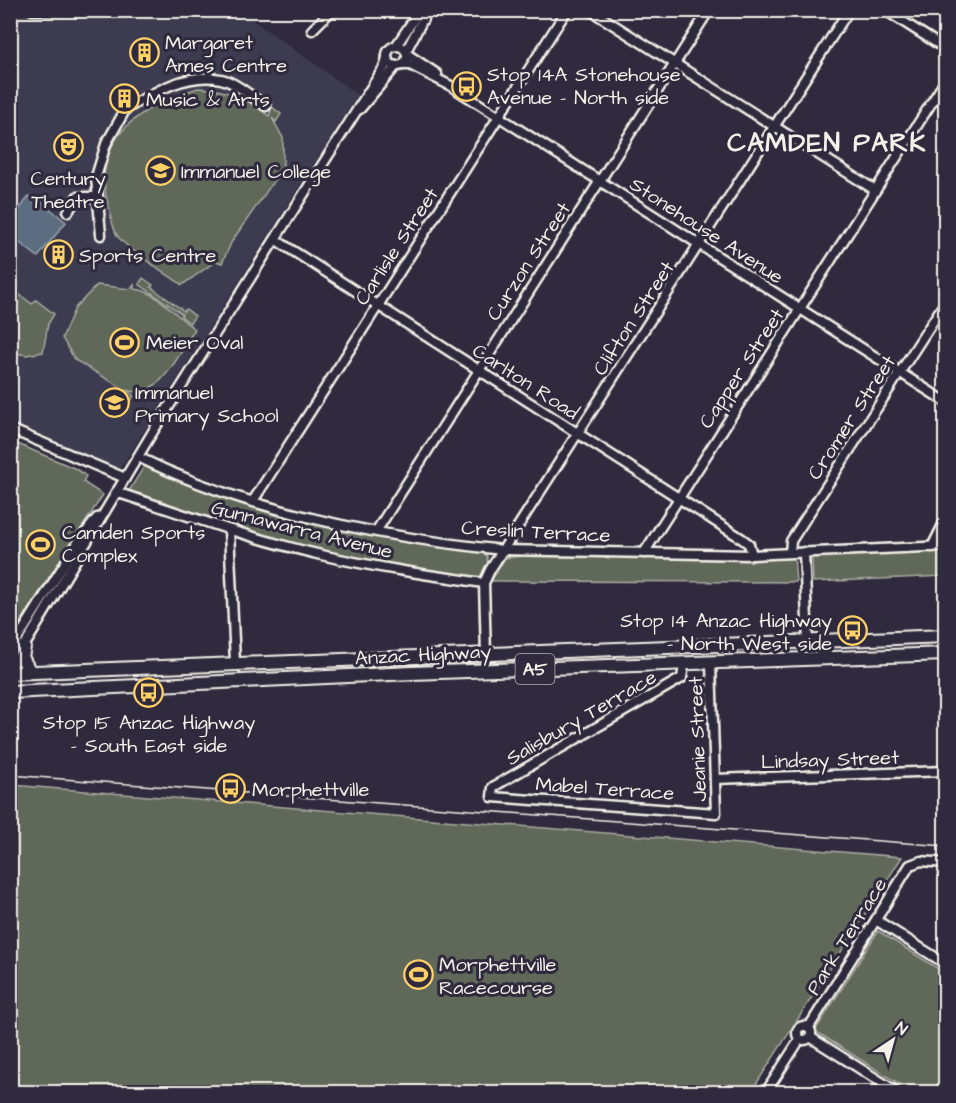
<svg xmlns="http://www.w3.org/2000/svg" width="956" height="1103" font-family="'Architects Daughter',sans-serif">
  <style>
    .built { fill: #3c3a50 }
    .green { fill: #60675a; stroke: #aaaca1; stroke-width: 1.5 }
    .water { fill: #5b6d82; stroke: #98a2ab; stroke-width: 1.5 }
    .lines { fill: none; stroke-linecap: round; stroke-linejoin: round }
    .minor-casing { stroke: #f4f1e8; stroke-width: 13 }
    .highway-casing { stroke: #f4f1e8; stroke-width: 16 }
    .minor { stroke: #2f2a3d; stroke-width: 8 }
    .highway { stroke: #2f2a3d; stroke-width: 12 }
    .tram { stroke: #f4f1e8; stroke-width: 1.5 }
    .labels { text-anchor: middle; stroke-width: 6; stroke-linejoin: round; paint-order: stroke }
    .shield { fill: #2f2a3d; stroke: #b9b5b5; stroke-width: 1.5 }
    .shield-label { font-size: 18px; font-weight: bold; fill: #f4f1e8 }
    .poi-label { font-size: 20px; fill: #f4f1e8; stroke: #2f2a3d; text-anchor: start }
    .street-label { font-size: 20px; fill: #f4f1e8; stroke: #2f2a3d }
    .district-label { font-size: 26px; font-weight: bold; letter-spacing: 1.5px; fill: #f4f1e8; stroke: #2f2a3d }
  </style>
  <rect width="100%" height="100%" fill="#2f2a3d"/>
  <filter id="ink" filterUnits="userSpaceOnUse"><feTurbulence type="fractalNoise" baseFrequency=".0167" numOctaves="2"/><feDisplacementMap in="SourceGraphic" scale="12" xChannelSelector="R" yChannelSelector="G"/><feConvolveMatrix kernelMatrix="1 2 1 2 8 2 1 2 1" color-interpolation-filters="sRGB"/></filter>
  <g filter="url(#ink)">
    <path class="built" d="M11 11H240L358 95 119 470 11 422Z"/>
    <g class="green">
      <path d="M198 88C228 89 245 98 269 116L272 107 281 114 276 122 272 118 283 138V168L232 241 222 263 216 261 182 285C162 270 136 256 119 238 113 232 111 216 109 208 88 140 140 106 198 88Z"/>
      <path d="M143 278 153 285 151 287 184 311 186 309 195 316 190 323 181 316 182 314 139 284Z"/>
      <path d="M97 285 130 289 134 285V289C157 290 176 317 195 329 180 353 159 402 126 390L134 396 128 405 117 397 122 388 75 360 62 338 75 308Z"/>
      <path d="M11 288 32 304 36 300 54 314 48 324 43 352 26 355 11 352Z"/>
      <path d="M11 441 76 469 86 476 83 482 103 495 11 636Z"/>
      <path d="M145 465C248 516 368 537 481 550L487 556 488 567 479 580 333 556 229 528 127 494Z"/>
      <path d="M945 551V576L813 582 812 556Z"/>
      <path d="M521 556H794L796 582 491 581 505 558Z"/>
      <path d="M11 785 902 857 751 1092H11Z"/>
      <path d="M878 931 945 973V1092H912L815 1031Z"/>
    </g>
    <path class="water" d="M29 196 35 200 37 198 66 222 38 257 11 236V221Z"/>
    <g class="lines">
      <defs>
        <g id="minor">
          <path d="M32 10H56"/>
          <path d="M590 10 875 190"/>
          <path d="M885 10 946 49"/>
          <path d="M312 30 332 10"/>
          <path d="M396 46 420 10"/>
          <circle cx="397" cy="56" r="10"/>
          <path d="M406 51 428 10"/>
          <path d="M407 54 437 74"/>
          <path d="M402 65H410L451 86 946 402"/>
          <path d="M128 108C155 91 188 72 221 79 236 82 253 98 266 106"/>
          <path d="M360 109 396 66"/>
          <path d="M68 212 77 197H98"/>
          <path d="M101 235 96 177 106 144 124 112"/>
          <path d="M276 240 741 538 749 544 752 555"/>
          <path d="M10 429 125 478"/>
          <path d="M138 457C250 512 380 537 503 550L752 555 946 546"/>
          <path d="M116 492C183 514 249 538 317 554 372 567 428 575 484 583"/>
          <path d="M253 501 567 10"/>
          <path d="M229 530 235 663"/>
          <path d="M377 530 709 10"/>
          <path d="M932 547 946 519"/>
          <path d="M790 552 791 541 946 301"/>
          <path d="M804 552 808 643"/>
          <path d="M644 553 946 80"/>
          <path d="M10 651 77 544 97 518"/>
          <path d="M486 655 484 583 490 570 849 10"/>
          <path d="M684 665 682 678 493 787 492 797 716 813 711 664"/>
          <path d="M10 670 152 433 385 66 387 57"/>
          <path d="M715 779 946 771"/>
          <path d="M876 920 946 964"/>
          <circle cx="804" cy="1033" r="7"/>
          <path d="M809 1027 910 865 921 861 946 863"/>
          <path d="M810 1037 897 1092"/>
          <path d="M766 1092 800 1039"/>
        </g>
        <g id="highway">
          <path d="M24 647 22 657 30 672"/>
          <path d="M10 673 946 636"/>
          <path d="M10 692 412 673 946 654"/>
        </g>
      </defs>
      <use href="#minor" class="minor-casing"/>
      <use href="#highway" class="highway-casing"/>
      <use href="#minor" class="minor"/>
      <use href="#highway" class="highway"/>
      <path class="tram" d="M10 775 946 846"/>
    </g>
  </g>
  <defs>
    <symbol id="building-ring" viewBox="-11 -11 22 22"><circle r="9.5" fill="#2f2a3d" stroke="#ffd166" stroke-width="1.5"/><path d="M-4-6H4V6H1V3H-1V6H-4ZM-2.5-4.3h1.7v1.8h-1.7ZM.8-4.3h1.7v1.8H.8ZM-2.5-1h1.7V.8h-1.7ZM.8-1h1.7V.8H.8Z" fill="#ffd166"/></symbol>
    <symbol id="bus-ring" viewBox="-11 -11 22 22"><circle r="9.5" fill="#2f2a3d" stroke="#ffd166" stroke-width="1.5"/><path d="M-5-6H5V4H4V6H2V4H-2V6H-4V4H-5ZM-3.5-4V0h7V-4ZM-3.5 1.2v1.5H-2V1.2ZM2 1.2v1.5H3.5V1.2Z" fill="#ffd166"/></symbol>
    <symbol id="theatre-ring" viewBox="-11 -11 22 22"><circle r="9.5" fill="#2f2a3d" stroke="#ffd166" stroke-width="1.5"/><path d="M-5-5.5Q0-4 5-5.5V0Q5 5 0 6Q-5 5-5 0ZM-3.3-2.5H-1v1.5H-3.3ZM1-2.5H3.3v1.5H1ZM-2.8 1Q0 5.5 2.8 1Z" fill="#ffd166"/></symbol>
    <symbol id="school-ring" viewBox="-11 -11 22 22"><circle r="9.5" fill="#2f2a3d" stroke="#ffd166" stroke-width="1.5"/><path d="M0-5L7-2L0 1L-7-2ZM-4 1L0 2.5L4 1V4Q0 6-4 4Z" fill="#ffd166"/></symbol>
    <symbol id="stadium-ring" viewBox="-11 -11 22 22"><circle r="9.5" fill="#2f2a3d" stroke="#ffd166" stroke-width="1.5"/><path d="M0-5a6.5 5 0 1 0 0 10a6.5 5 0 1 0 0-10ZM-3.5-1.8h7v3.6h-7Z" fill="#ffd166"/></symbol>
  </defs>
  <g fill-rule="evenodd">
    <use href="#building-ring" x="128" y="36" width="33" height="33"/>
    <use href="#bus-ring" x="450" y="70" width="33" height="33"/>
    <use href="#building-ring" x="108" y="82" width="33" height="33"/>
    <use href="#theatre-ring" x="52" y="130" width="33" height="33"/>
    <use href="#school-ring" x="144" y="154" width="33" height="33"/>
    <use href="#building-ring" x="42" y="238" width="33" height="33"/>
    <use href="#stadium-ring" x="108" y="326" width="33" height="33"/>
    <use href="#school-ring" x="98" y="386" width="33" height="33"/>
    <use href="#stadium-ring" x="24" y="528" width="33" height="33"/>
    <use href="#bus-ring" x="836" y="614" width="33" height="33"/>
    <use href="#bus-ring" x="132" y="676" width="33" height="33"/>
    <use href="#bus-ring" x="214" y="772" width="33" height="33"/>
    <use href="#stadium-ring" x="402" y="958" width="33" height="33"/>
  </g>
  <g class="labels">
    <rect class="shield" x="515.5" y="654" width="39" height="30" rx="4.5"/>
    <g class="shield-label">
      <text x="535" y="675">A5</text>
    </g>
    <g class="poi-label">
      <text x="165" y="49">Margaret<tspan x="165" dy="23">Ames Centre</tspan></text>
      <text x="487" y="81">Stop 14A Stonehouse<tspan x="487" dy="23">Avenue - North side</tspan></text>
      <text x="146" y="106">Music &amp; Arts</text>
      <text x="181" y="178">Immanuel College</text>
      <text x="68" y="185" text-anchor="middle">Century<tspan x="68" dy="23">Theatre</tspan></text>
      <text x="79" y="262">Sports Centre</text>
      <text x="146" y="349">Meier Oval</text>
      <text x="135" y="399">Immanuel<tspan x="135" dy="23">Primary School</tspan></text>
      <text x="62" y="539">Camden Sports<tspan x="62" dy="23">Complex</tspan></text>
      <text x="832" y="627" text-anchor="end">Stop 14 Anzac Highway<tspan x="832" dy="23">- North West side</tspan></text>
      <text x="149" y="729" text-anchor="middle">Stop 15 Anzac Highway<tspan x="149" dy="23">- South East side</tspan></text>
      <text x="252" y="796">Morphettville</text>
      <text x="439" y="971">Morphettville<tspan x="439" dy="23">Racecourse</tspan></text>
    </g>
    <g class="street-label">
      <text transform="translate(707 230) rotate(33)" y="7">Stonehouse Avenue</text>
      <text transform="translate(396 246) rotate(-57)" y="7">Carlisle Street</text>
      <text transform="translate(528 261) rotate(-57)" y="7">Curzon Street</text>
      <text transform="translate(633 318) rotate(-57)" y="7">Clifton Street</text>
      <text transform="translate(741 368) rotate(-57)" y="7">Capper Street</text>
      <text transform="translate(526 381) rotate(33)" y="7">Carlton Road</text>
      <text transform="translate(851 417) rotate(-57)" y="7">Cromer Street</text>
      <text transform="translate(302 529) rotate(14)" y="7">Gunnawarra Avenue</text>
      <text transform="translate(536 531) rotate(3)" y="7">Creslin Terrace</text>
      <text transform="translate(423 654) rotate(-3)" y="7">Anzac Highway</text>
      <text transform="translate(581 717) rotate(-30)" y="7">Salisbury Terrace</text>
      <text transform="translate(697 739) rotate(-92)" y="7">Jeanie Street</text>
      <text transform="translate(830 759) rotate(-2)" y="7">Lindsay Street</text>
      <text transform="translate(605 788) rotate(4)" y="7">Mabel Terrace</text>
      <text transform="translate(846 936) rotate(-58)" y="7">Park Terrace</text>
    </g>
    <g class="district-label">
      <text x="827" y="151">CAMDEN PARK</text>
    </g>
  </g>
  <rect width="956" height="1103" fill="none" stroke="#2f2a3d" stroke-width="36"/>
  <rect x="18" y="18" width="920" height="1067" fill="none" stroke="#f4f1e8" stroke-width="2" filter="url(#ink)"/>
  <g transform="translate(893 1040) rotate(36)" stroke="#2f2a3d" stroke-width="4.5" paint-order="stroke">
  <path d="M0-4.5L10 22L0 15L-10 22Z" fill="#f4f1e8"/>
  <text y="-9" font-size="16" font-weight="bold" text-anchor="middle" fill="#f4f1e8">N</text>
  </g>
</svg>
